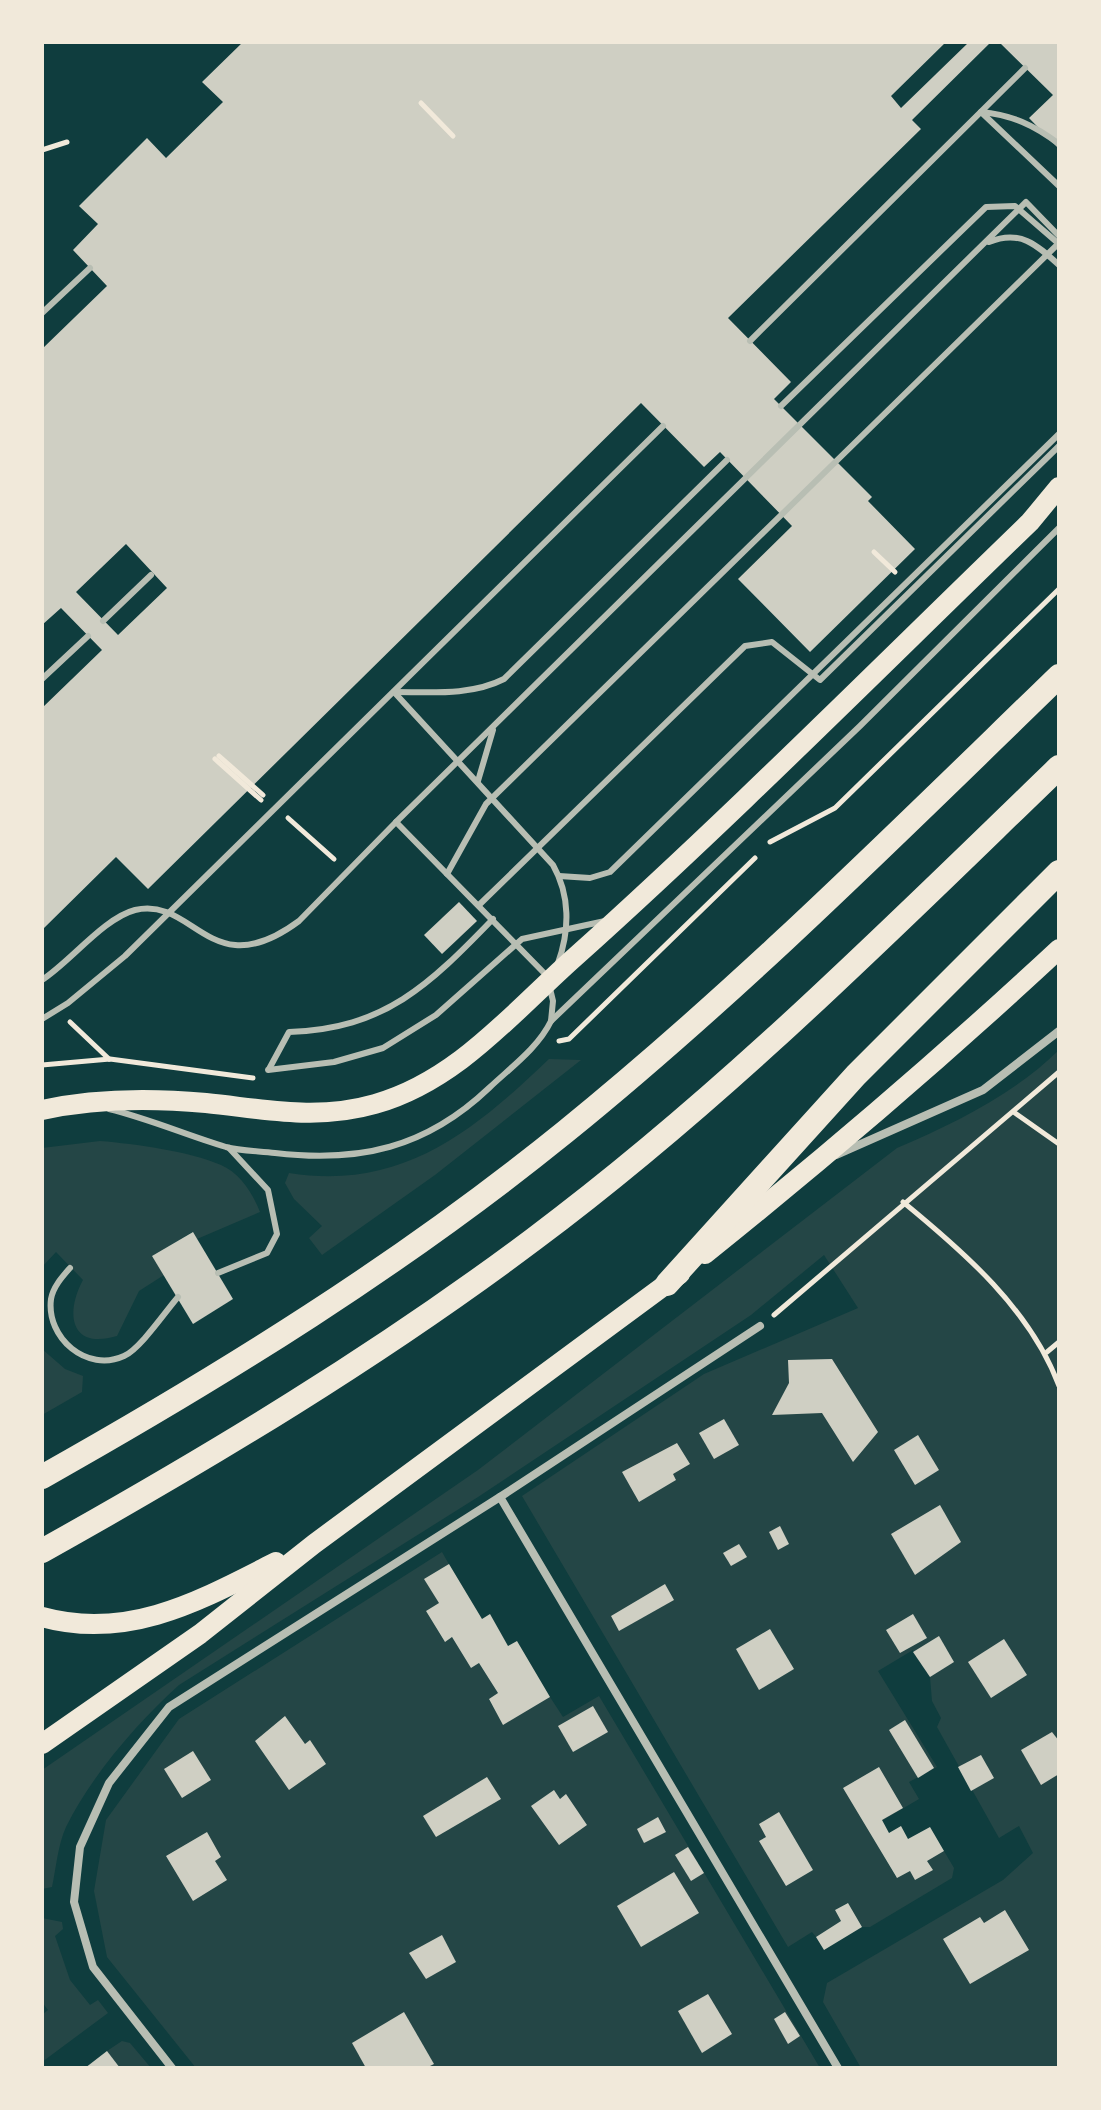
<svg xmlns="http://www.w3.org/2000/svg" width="1101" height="2110" font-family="'Zilla Slab',serif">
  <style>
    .green { fill: #244646 }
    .building { fill: #cfcfc3; fill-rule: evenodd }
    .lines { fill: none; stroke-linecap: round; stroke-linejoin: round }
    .path { stroke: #f1e9da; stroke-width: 5 }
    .service { stroke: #b8beb3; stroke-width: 6 }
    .minor { stroke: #b8beb3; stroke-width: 8 }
    .primary { stroke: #f1e9da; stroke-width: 20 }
    .motorway { stroke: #f1e9da; stroke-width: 24 }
  </style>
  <rect width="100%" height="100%" fill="#0f3d3e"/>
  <g class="green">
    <path d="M1059 1050V2068H861L823 2002 827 1983 1003 1880 1033 1853 1019 1826 999 1838 937 1727 941 1718 932 1701 930 1677 913 1650 878 1671 937 1767 909 1782 919 1799 868 1829 896 1877 944 1851 954 1868 952 1878 870 1927H862L847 1903 835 1910 841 1921 816 1937 812 1932 788 1947 522 1496 704 1374 858 1308 824 1255 751 1315 478 1497 179 1685C138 1722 91 1776 66 1827 58 1844 56 1868 52 1887L42 1889V1770L478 1470 897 1148C955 1123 1013 1095 1059 1050Z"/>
    <path d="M549 1059 581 1060 435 1175 322 1255 309 1238 322 1226 294 1199 285 1183 289 1173C401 1191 473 1132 549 1059Z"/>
    <path d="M100 1141C136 1144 188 1151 221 1165 240 1173 253 1194 260 1212L197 1239 192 1232 153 1256 164 1275 139 1291 117 1336C70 1350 65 1313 83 1280L56 1252 42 1267V1148Z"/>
    <path d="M42 1349 65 1369 83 1376 82 1392 42 1415Z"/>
    <path d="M442 1552 463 1589 426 1611 444 1641 452 1637 471 1668 479 1663 498 1693 489 1700 503 1724 550 1697 563 1717 599 1696 820 2068H196L107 1957 94 1891 106 1820 179 1719Z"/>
    <path d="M42 1918 62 1922 63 1929 55 1936 70 1980 90 2005 98 2000 108 2013 42 2062V2015L48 2010 42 2002Z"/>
    <path d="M122 2041 130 2043 151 2068H120L107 2051Z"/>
  </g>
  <g class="building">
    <path d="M243 42H946L891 96 901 108 969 42H991L912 120 921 129 728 318 791 382 774 399 872 497 868 501 915 549 810 652 738 579 792 526 720 452 704 467 641 403 148 889 116 857 42 930V708L102 650 61 608 42 625V349L107 286 73 250 98 224 79 206 147 138 166 158 223 102 202 82ZM126 544 167 588 118 635 76 592Z"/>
    <path d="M999 42H1059V149L1029 118 1053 95Z"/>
    <path d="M459 902 477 921 442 954 424 935Z"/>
    <path d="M193 1232 233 1299 193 1324 152 1256Z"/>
    <path d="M832 1359 878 1432 853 1462 822 1413 772 1415 789 1383 788 1360Z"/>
    <path d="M724 1419 739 1445 714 1459 699 1433Z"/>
    <path d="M918 1435 939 1470 915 1485 894 1450Z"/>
    <path d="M677 1443 690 1464 673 1474 676 1480 639 1502 622 1472Z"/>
    <path d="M940 1505 961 1542 915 1575 891 1534Z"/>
    <path d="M780 1526 789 1544 778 1550 769 1532Z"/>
    <path d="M739 1544 747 1557 731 1566 723 1553Z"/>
    <path d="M449 1564 482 1619 490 1614 508 1646 517 1641 550 1697 503 1725 489 1699 498 1693 479 1663 471 1668 452 1637 445 1642 426 1611 439 1603 424 1579Z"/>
    <path d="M665 1584 674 1600 619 1631 611 1616Z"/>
    <path d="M913 1614 927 1638 900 1653 886 1630Z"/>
    <path d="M770 1629 794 1669 759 1690 736 1649Z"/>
    <path d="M939 1636 954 1662 930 1677 913 1652Z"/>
    <path d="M1004 1639 1027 1675 991 1698 968 1662Z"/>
    <path d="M593 1706 608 1732 573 1752 558 1726Z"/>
    <path d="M285 1716 305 1744 310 1740 326 1764 289 1790 255 1741Z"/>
    <path d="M905 1720 934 1768 918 1778 889 1730Z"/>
    <path d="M1052 1732 1059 1741V1774L1041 1785 1021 1750Z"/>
    <path d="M193 1751 211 1780 182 1798 164 1769Z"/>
    <path d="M981 1755 994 1778 971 1791 958 1767Z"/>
    <path d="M879 1767 903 1808 882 1820 889 1833 901 1826 908 1839 930 1827 944 1851 927 1861 933 1870 915 1880 910 1871 897 1878 843 1788Z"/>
    <path d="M487 1777 501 1799 436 1837 423 1816Z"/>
    <path d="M554 1790 560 1799 566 1794 587 1825 559 1845 531 1806Z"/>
    <path d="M779 1812 813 1870 786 1886 759 1841 766 1837 759 1824Z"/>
    <path d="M658 1817 666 1832 644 1843 637 1829Z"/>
    <path d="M207 1832 221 1857 215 1861 227 1880 193 1901 166 1856Z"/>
    <path d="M688 1847 704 1873 691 1881 675 1855Z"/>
    <path d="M674 1872 699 1913 641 1947 617 1906Z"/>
    <path d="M848 1903 862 1927 824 1950 816 1937 841 1921 835 1910Z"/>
    <path d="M1005 1910 1029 1950 970 1984 943 1939 980 1917 984 1923Z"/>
    <path d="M442 1935 456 1962 426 1979 409 1953Z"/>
    <path d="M708 1994 732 2034 702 2053 678 2011Z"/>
    <path d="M404 2012 434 2064 426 2068H366L352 2043Z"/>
    <path d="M785 2012 800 2036 788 2044 774 2019Z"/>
    <path d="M107 2051 120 2068H85Z"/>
  </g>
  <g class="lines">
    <g class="path">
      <path d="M421 103 453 136"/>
      <path d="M42 150 67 142"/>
      <path d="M874 552 895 572"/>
      <path d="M219 756 263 795"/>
      <path d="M215 759 261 800"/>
      <path d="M288 818 334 859"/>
      <path d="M770 842 835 808 1059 589"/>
      <path d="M70 1022 109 1059"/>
      <path d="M559 1041 569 1039 755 858"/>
      <path d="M42 1065 110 1059 253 1078"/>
      <path d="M1015 1113 1059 1144"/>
      <path d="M903 1202C964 1252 1031 1310 1059 1386"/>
      <path d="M774 1315 1059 1072"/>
      <path d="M1047 1352 1059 1342"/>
    </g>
    <g class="service">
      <path d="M981 112 1059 186"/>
      <path d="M981 112C1012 115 1034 125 1059 144"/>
      <path d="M989 242C1020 229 1037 245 1059 265"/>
      <path d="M42 313 90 268"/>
      <path d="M750 341 1025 68"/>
      <path d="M781 406 986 207 1015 206 1059 244"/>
      <path d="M103 621 151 575"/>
      <path d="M42 679 88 636"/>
      <path d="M394 692C430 692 471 696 504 679L727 460"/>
      <path d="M394 692 553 865C570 895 570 930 558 963"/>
      <path d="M478 781 493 730"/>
      <path d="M396 822 1026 202 1059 236"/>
      <path d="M447 874 486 804 1059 243"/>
      <path d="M559 876 590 878 610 872 1059 434"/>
      <path d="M479 905 745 646 772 642 820 680 1059 446"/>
      <path d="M42 980C70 962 104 918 135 910 195 896 210 987 299 921L396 822 547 976 553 1001 551 1021"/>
      <path d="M42 1019 68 1003 125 956 663 426"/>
      <path d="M269 1069 289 1032C385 1029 429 985 493 919"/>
      <path d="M268 1070 334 1062 383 1048 436 1015 522 939 605 921"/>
      <path d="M109 1109C150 1119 186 1135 226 1147 241 1151 259 1151 275 1153 359 1163 426 1148 489 1088 510 1068 538 1048 551 1021L860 726 1059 528"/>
      <path d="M70 1268C62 1277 53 1287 51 1299 46 1338 87 1373 124 1356 140 1349 165 1312 178 1297"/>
      <path d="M218 1273 267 1253 277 1234 268 1190 229 1148"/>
    </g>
    <g class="minor">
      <path d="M836 1155 983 1090 1059 1031"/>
      <path d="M500 1497 838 2068"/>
      <path d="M172 2068 93 1967 74 1902 80 1847 109 1783 169 1707 500 1497 760 1326"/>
    </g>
    <g class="primary">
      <path d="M42 1110C96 1098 151 1098 206 1103 265 1109 316 1121 375 1104 457 1081 513 1012 575 957 731 817 879 668 1030 522L1059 487"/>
      <path d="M705 1254C827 1156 945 1055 1059 949"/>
      <path d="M42 1617C129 1641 201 1600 276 1562"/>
      <path d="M42 1744 200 1634 314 1544 680 1274"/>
    </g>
    <g class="motorway">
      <path d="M667 1284 856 1075 1059 872"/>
      <path d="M42 1477C225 1374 402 1264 565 1132 739 991 898 832 1059 676"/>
      <path d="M42 1551C212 1456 378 1356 534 1239 723 1098 890 930 1059 767"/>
    </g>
  </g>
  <rect width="1101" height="2110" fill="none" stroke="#f1e9da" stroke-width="88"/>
</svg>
